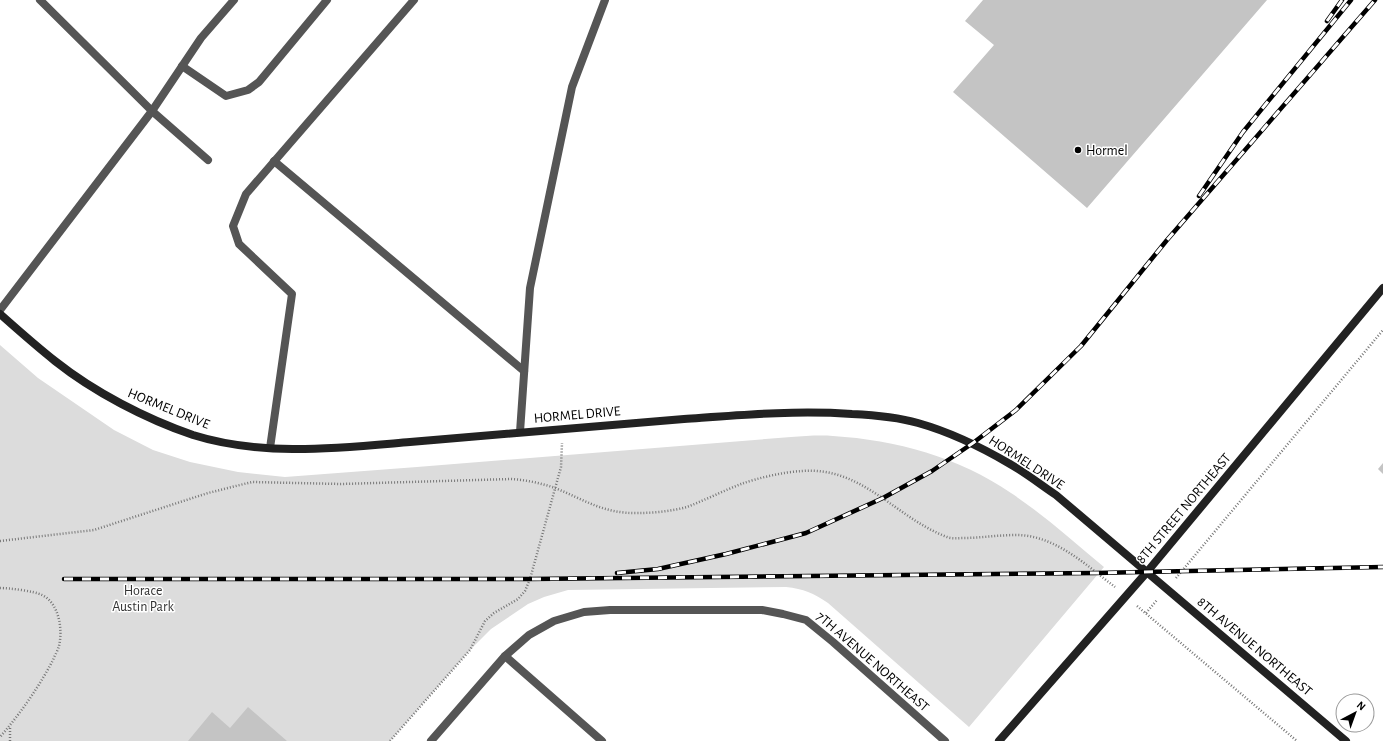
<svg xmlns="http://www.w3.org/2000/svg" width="1383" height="741" font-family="'Alegreya Sans',sans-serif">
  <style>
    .green { fill: #dcdcdc }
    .building { fill: #c4c4c4 }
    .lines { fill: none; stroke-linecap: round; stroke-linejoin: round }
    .path { stroke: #777; stroke-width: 2.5; stroke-dasharray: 1 2; stroke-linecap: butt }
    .lane { stroke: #555; stroke-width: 8 }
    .street { stroke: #555; stroke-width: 8 }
    .secondary { stroke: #222; stroke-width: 8 }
    .rail-casing { stroke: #000; stroke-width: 4.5 }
    .rail { stroke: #fff; stroke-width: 3; stroke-dasharray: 9; stroke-linecap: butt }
    .poi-dot { fill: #000; stroke: #fff; stroke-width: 1.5 }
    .labels { text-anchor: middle; stroke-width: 3; stroke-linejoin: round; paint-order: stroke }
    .poi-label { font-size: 14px; fill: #000; stroke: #fff; text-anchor: start }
    .street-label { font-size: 14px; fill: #000; stroke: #fff }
    .park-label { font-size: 14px; fill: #333; stroke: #fff }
  </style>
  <rect width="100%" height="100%" fill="#fff"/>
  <path class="green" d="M0 345 38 378 114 430 153 450 190 462 238 472 285 477 417 467 791 437C805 436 820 435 833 436 896 440 959 457 1011 493 1044 515 1074 542 1104 567L969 727 828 603C813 593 804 589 786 587L568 590 544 597 528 604 491 629 470 650 390 741H0Z"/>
  <g class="building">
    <path d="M983 0H1267L1087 208 953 92 994 45 965 21Z"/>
    <path d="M1383 463V474L1378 469Z"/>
    <path d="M248 707 287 741H188L212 712 230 728Z"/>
  </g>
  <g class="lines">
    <g class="path">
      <path d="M0 541 94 530 208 493 252 482 341 484 511 479C526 480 541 483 555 488 585 500 604 514 638 513 654 513 672 511 687 507 705 500 723 491 741 484 758 478 783 472 802 471 862 466 896 518 947 537 952 539 958 538 964 538 981 538 998 535 1016 535 1055 535 1086 565 1115 587"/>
      <path d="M1176 578 1383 330"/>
      <path d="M0 588C9 588 34 591 42 595 59 603 63 629 59 646 58 650 55 655 53 660 39 687 20 714 0 737"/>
      <path d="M1137 606 1297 741"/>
      <path d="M1146 613 1157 600"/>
      <path d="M10 741V726"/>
      <path d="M390 741 470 650 485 621 494 613 518 599 525 591 530 579 561 467 562 443"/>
    </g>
    <g class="lane">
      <path d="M40 0 152 111 208 160"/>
      <path d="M182 66 226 96 248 90 259 82 327 0"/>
      <path d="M274 161 524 371"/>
      <path d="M0 310 152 111 201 38 234 0"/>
      <path d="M520 432 530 288 572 87 605 0"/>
      <path d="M270 448 292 294 239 244 233 226 246 194 414 0"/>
    </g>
    <g class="street">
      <path d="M505 656 602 741"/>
      <path d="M431 741 505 656 529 635 554 621 584 612 610 610H762L783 614 806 620 833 642 945 741"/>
    </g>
    <g class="secondary">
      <path d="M0 314C18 330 36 346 55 361 94 392 146 419 193 435 263 457 339 448 410 442 501 434 592 426 684 419 740 415 795 410 852 414 873 415 897 417 918 423 950 432 981 447 1010 464 1026 473 1041 485 1056 495L1346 741"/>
      <path d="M999 741 1147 572 1383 288"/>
    </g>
    <defs>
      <g id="rail">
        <path d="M1327 21 1342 0"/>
        <path d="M1199 196 1243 132 1351 0"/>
        <path d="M617 573 658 569 726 554 806 533 883 498 932 471 973 443 1016 410 1081 346 1167 240 1375 0"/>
        <path d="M64 579H530L1096 573 1383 567"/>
      </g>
    </defs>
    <use href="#rail" class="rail-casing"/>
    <use href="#rail" class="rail"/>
  </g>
  <circle class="poi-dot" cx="1078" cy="150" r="4"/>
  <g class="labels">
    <g class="poi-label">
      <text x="1086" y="155">Hormel</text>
    </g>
    <g class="street-label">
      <text transform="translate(169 408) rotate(22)" y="5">HORMEL DRIVE</text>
      <text transform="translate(577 414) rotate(-5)" y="5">HORMEL DRIVE</text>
      <text transform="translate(1027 462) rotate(33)" y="5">HORMEL DRIVE</text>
      <text transform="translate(1183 508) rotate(-50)" y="5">8TH STREET NORTHEAST</text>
      <text transform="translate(1255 646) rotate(40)" y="5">8TH AVENUE NORTHEAST</text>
      <text transform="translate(873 661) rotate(41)" y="5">7TH AVENUE NORTHEAST</text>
    </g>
    <g class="park-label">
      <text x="143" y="595">Horace<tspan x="143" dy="16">Austin Park</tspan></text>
    </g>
  </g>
  <g transform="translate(1355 713) rotate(41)"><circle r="19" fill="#ffffff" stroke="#999999"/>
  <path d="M0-3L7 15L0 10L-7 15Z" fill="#000000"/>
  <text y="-6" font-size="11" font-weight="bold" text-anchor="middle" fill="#000000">N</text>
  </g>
</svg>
